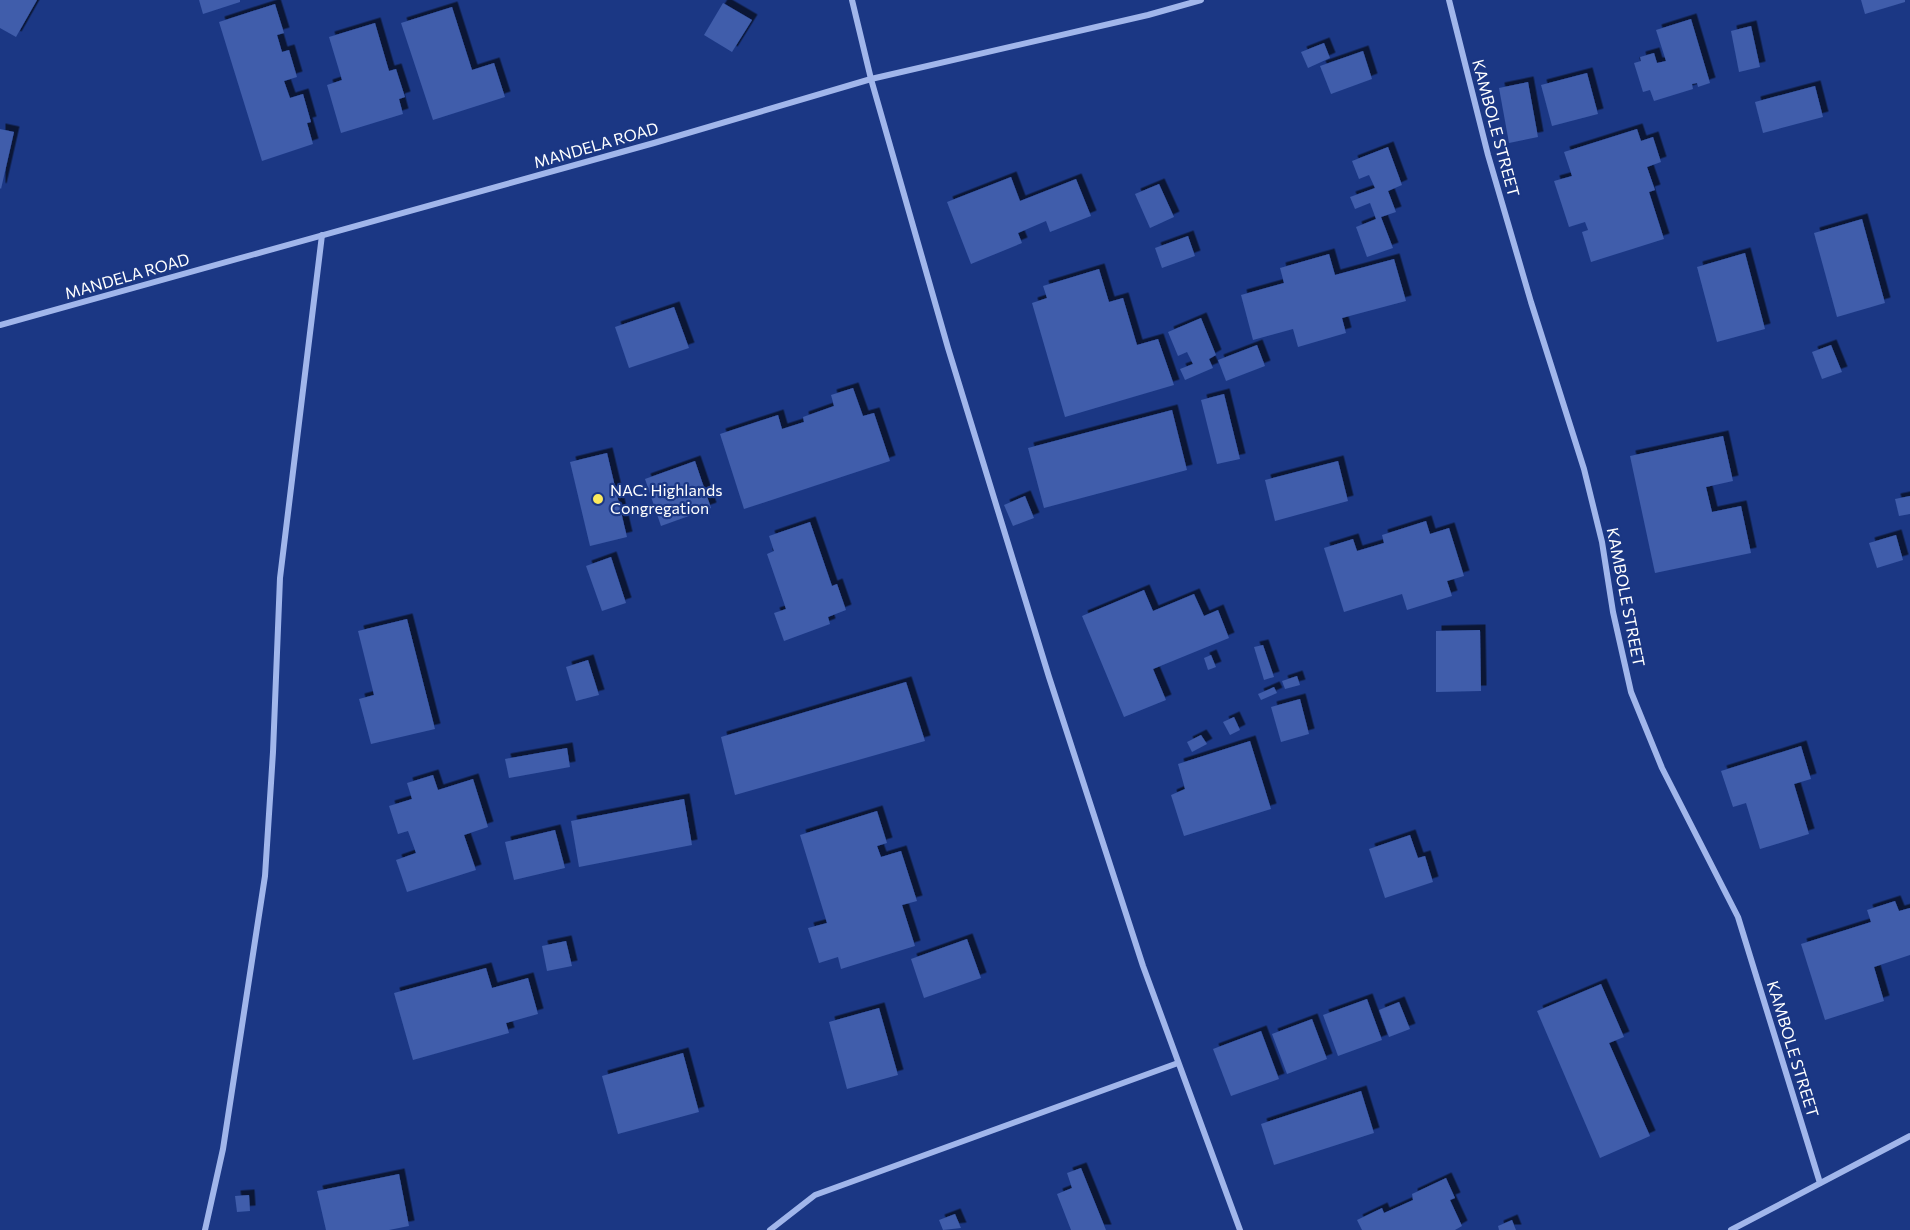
<svg xmlns="http://www.w3.org/2000/svg" width="1910" height="1230" font-family="Commissioner,sans-serif">
  <style>
    .building { fill: #3f5dab; filter: url(#shadow) }
    .lines { fill: none; stroke-linecap: round; stroke-linejoin: round }
    .street { stroke: #a1b6eb; stroke-width: 6 }
    .poi-dot { fill: #fcea5e; stroke: #1b3784; stroke-width: 2 }
    .labels { text-anchor: middle; stroke-width: 4.5; stroke-linejoin: round; paint-order: stroke }
    .street-label { font-size: 16px; fill: #fff; stroke: #1b3784 }
    .poi-label { font-size: 16px; fill: #fff; stroke: #1b3784; text-anchor: start }
  </style>
  <defs>
    <filter id="shadow"><feDropShadow dx="5.5" dy="-5.5" stdDeviation="0" flood-color="#0009"/></filter>
  </defs>
  <rect width="100%" height="100%" fill="#1b3784"/>
  <g class="building">
    <path d="M0 0H37L16 37 0 28Z"/>
    <path d="M199 0H240V2L203 14Z"/>
    <path d="M1861 0H1905V2L1865 14Z"/>
    <path d="M723 3 752 20 732 52 704 35Z"/>
    <path d="M275 4 284 33 277 35 282 52 289 50 297 77 284 81 290 98 303 94 311 122 307 123 313 144 262 161 219 22Z"/>
    <path d="M452 7 472 70 494 63 505 97 433 120 401 23Z"/>
    <path d="M1691 19 1710 83 1698 87 1697 83 1692 84 1693 89 1654 101 1650 90 1643 92 1634 63 1641 61 1640 57 1654 53 1657 63 1666 61 1656 30Z"/>
    <path d="M375 23 389 71 396 69 405 97 399 99 403 114 341 133 327 85 342 80 329 37Z"/>
    <path d="M1751 26 1760 67 1739 72 1731 31Z"/>
    <path d="M1324 43 1330 58 1308 68 1301 52Z"/>
    <path d="M1363 51 1372 79 1331 94 1320 66Z"/>
    <path d="M1587 73 1598 114 1552 126 1541 85Z"/>
    <path d="M1528 82 1538 137 1509 143 1499 88Z"/>
    <path d="M1815 86 1823 117 1763 133 1755 102Z"/>
    <path d="M0 129 14 132 1 189 0 188Z"/>
    <path d="M1637 129 1641 141 1653 137 1661 162 1647 167 1655 190 1649 192 1664 239 1591 262 1582 232 1588 230 1585 222 1569 227 1554 181 1572 176 1564 152Z"/>
    <path d="M1388 147 1402 185 1388 191 1396 212 1381 217 1393 248 1367 257 1356 227 1376 219 1370 203 1355 209 1350 197 1375 188 1369 175 1359 179 1352 161Z"/>
    <path d="M1011 177 1020 201 1076 179 1091 216 1050 232 1046 221 1018 233 1022 243 971 264 947 202Z"/>
    <path d="M1159 184 1174 217 1150 228 1135 194Z"/>
    <path d="M1862 219 1885 303 1837 317 1814 233Z"/>
    <path d="M1188 236 1195 256 1162 268 1155 248Z"/>
    <path d="M1745 253 1765 329 1717 342 1697 267Z"/>
    <path d="M1329 254 1335 275 1394 259 1406 301 1342 318 1346 333 1298 347 1293 329 1253 340 1241 295 1284 283 1280 268Z"/>
    <path d="M1099 269 1109 302 1123 298 1137 345 1158 339 1174 385 1065 417 1032 303 1047 298 1043 286Z"/>
    <path d="M674 307 689 348 629 368 615 327Z"/>
    <path d="M1201 318 1216 355 1209 359 1213 368 1185 380 1180 369 1193 364 1187 352 1178 356 1168 332Z"/>
    <path d="M1257 345 1265 366 1226 381 1218 360Z"/>
    <path d="M1831 345 1842 372 1822 379 1812 352Z"/>
    <path d="M853 388 863 416 874 413 890 461 744 509 720 434 778 415 782 429 804 422 803 417 834 406 831 395Z"/>
    <path d="M1224 394 1240 459 1217 464 1201 400Z"/>
    <path d="M1172 410 1187 470 1044 508 1028 448Z"/>
    <path d="M1723 436 1733 481 1706 487 1712 512 1741 506 1751 553 1655 573 1630 456Z"/>
    <path d="M607 453 627 537 590 546 570 462Z"/>
    <path d="M695 461 711 508 661 526 645 479Z"/>
    <path d="M1338 461 1348 501 1275 521 1265 480Z"/>
    <path d="M1025 496 1034 518 1013 526 1004 505Z"/>
    <path d="M1910 496V514L1899 516 1895 499Z"/>
    <path d="M1426 521 1430 534 1449 528 1464 576 1447 581 1452 596 1407 610 1402 594 1344 612 1324 548 1353 539 1357 551 1384 543 1382 535Z"/>
    <path d="M810 522 832 586 837 584 846 610 828 617 830 624 784 641 774 613 786 609 767 554 774 551 769 536Z"/>
    <path d="M1896 535 1903 560 1877 568 1869 543Z"/>
    <path d="M611 557 626 603 602 611 586 566Z"/>
    <path d="M1144 590 1153 611 1194 594 1204 616 1218 610 1229 638 1153 669 1166 700 1124 717 1082 616Z"/>
    <path d="M407 619 435 729 371 744 359 699 374 695 358 631Z"/>
    <path d="M1480 630 1481 691 1436 692V631Z"/>
    <path d="M1263 645 1274 677 1264 680 1254 647Z"/>
    <path d="M1211 655 1216 667 1208 670 1204 658Z"/>
    <path d="M588 660 599 695 576 701 566 667Z"/>
    <path d="M1297 676 1300 685 1285 689 1282 681Z"/>
    <path d="M906 682 925 741 735 795 721 737Z"/>
    <path d="M1274 687 1277 693 1261 700 1258 694Z"/>
    <path d="M1300 699 1309 734 1281 742 1271 707Z"/>
    <path d="M1234 717 1240 730 1230 735 1223 722Z"/>
    <path d="M1201 735 1207 744 1192 752 1187 742Z"/>
    <path d="M1250 741 1271 809 1184 836 1171 795 1185 789 1178 764Z"/>
    <path d="M1801 746 1811 779 1794 784 1809 834 1760 849 1746 803 1733 807 1721 771Z"/>
    <path d="M567 748 570 767 509 778 505 759Z"/>
    <path d="M433 775 438 790 473 779 488 827 464 835 476 870 407 892 396 860 416 853 408 831 398 834 389 806 412 799 407 783Z"/>
    <path d="M684 799 692 845 579 867 571 821Z"/>
    <path d="M877 811 887 843 877 846 881 857 901 851 917 901 902 905 915 946 841 969 838 957 819 963 808 928 827 923 800 835Z"/>
    <path d="M555 830 565 868 514 880 505 842Z"/>
    <path d="M1410 835 1418 858 1425 856 1433 882 1385 898 1369 849Z"/>
    <path d="M1895 901 1899 911 1910 908V955L1874 967 1884 1001 1825 1020 1801 944 1871 922 1867 910Z"/>
    <path d="M967 939 981 978 924 998 911 959Z"/>
    <path d="M566 941 572 966 547 971 542 946Z"/>
    <path d="M486 968 492 988 528 978 538 1014 506 1023 509 1033 413 1060 394 993Z"/>
    <path d="M1601 984 1624 1037 1609 1043 1650 1136 1600 1158 1537 1011Z"/>
    <path d="M1367 999 1382 1040 1338 1056 1323 1015Z"/>
    <path d="M1399 1002 1410 1029 1389 1037 1379 1010Z"/>
    <path d="M879 1008 898 1075 847 1089 829 1022Z"/>
    <path d="M1312 1019 1327 1059 1287 1074 1272 1034Z"/>
    <path d="M1261 1031 1279 1079 1231 1096 1213 1049Z"/>
    <path d="M683 1053 699 1112 618 1134 602 1076Z"/>
    <path d="M1361 1091 1374 1133 1274 1165 1261 1124Z"/>
    <path d="M1081 1168 1106 1230H1071L1057 1194 1072 1188 1067 1173Z"/>
    <path d="M399 1174 409 1226 389 1230H326L317 1191Z"/>
    <path d="M1446 1178 1455 1198 1450 1200 1462 1226 1455 1230H1362L1357 1220 1382 1208 1384 1213 1413 1200 1412 1194Z"/>
    <path d="M249 1195 250 1211 237 1212 235 1196Z"/>
    <path d="M955 1214 961 1228 943 1230 939 1220Z"/>
    <path d="M1512 1220 1516 1230H1499L1498 1226Z"/>
  </g>
  <g class="lines">
    <g class="street">
      <path d="M852 0 871 79 948 348 1049 677 1143 966 1240 1230"/>
      <path d="M1449 0 1488 155 1531 302 1584 469 1602 542 1613 612 1631 692 1662 768 1738 917 1820 1183"/>
      <path d="M0 325 654 143 871 79 1148 15 1201 0"/>
      <path d="M205 1230 223 1149 265 876 273 752 280 578 322 235"/>
      <path d="M770 1230 815 1195 1178 1063"/>
      <path d="M1731 1230 1910 1136"/>
    </g>
  </g>
  <circle class="poi-dot" cx="598" cy="499" r="6"/>
  <g class="labels">
    <g class="street-label">
      <text transform="translate(1496 128) rotate(75)" y="6">KAMBOLE STREET</text>
      <text transform="translate(596 145) rotate(-16)" y="6">MANDELA ROAD</text>
      <text transform="translate(127 276) rotate(-16)" y="6">MANDELA ROAD</text>
      <text transform="translate(1626 597) rotate(79)" y="6">KAMBOLE STREET</text>
      <text transform="translate(1793 1049) rotate(73)" y="6">KAMBOLE STREET</text>
    </g>
    <g class="poi-label">
      <text x="610" y="496">NAC: Highlands<tspan x="610" dy="18">Congregation</tspan></text>
    </g>
  </g>
</svg>
